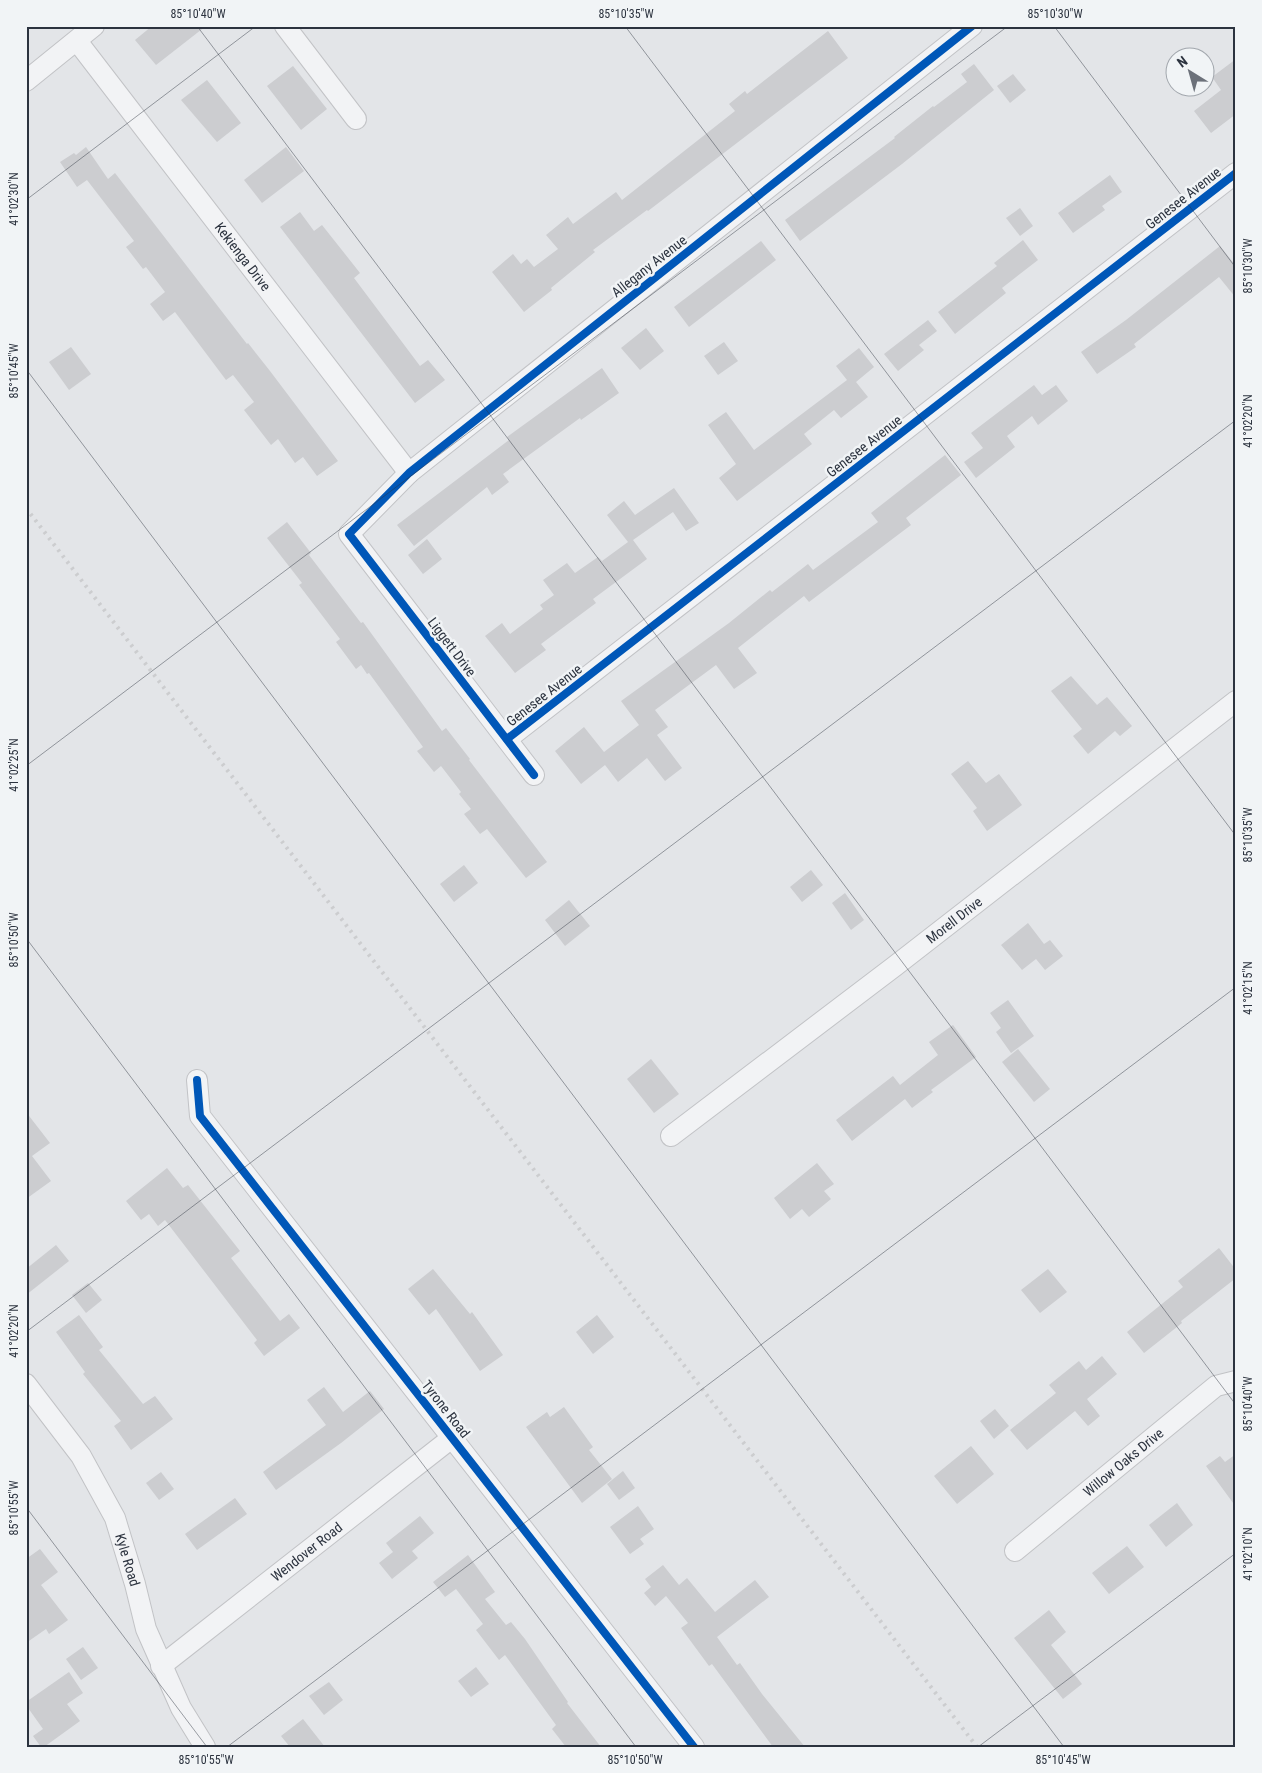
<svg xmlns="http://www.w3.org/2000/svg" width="1262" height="1773" font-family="'Roboto Condensed',sans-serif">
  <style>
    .building { fill: #cccdd0 }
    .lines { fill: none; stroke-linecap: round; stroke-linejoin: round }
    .minor-casing { stroke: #c2c3c6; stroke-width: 22 }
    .minor { stroke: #f2f3f5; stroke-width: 20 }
    .rail { stroke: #cccdcf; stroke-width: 4; stroke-dasharray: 2.5 5; stroke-linecap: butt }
    .cycleway-casing { stroke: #f1f4f6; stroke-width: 11 }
    .cycleway { stroke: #0057b8; stroke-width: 8 }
    .ticks { fill: none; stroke: #2c333f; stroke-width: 1; stroke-opacity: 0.45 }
    .labels { text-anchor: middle; stroke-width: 5; stroke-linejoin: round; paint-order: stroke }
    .street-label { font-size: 14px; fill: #2c333f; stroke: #f1f4f6 }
    .neatline { fill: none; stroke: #2c333f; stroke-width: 2 }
    .ticks-label { font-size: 12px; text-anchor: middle; fill: #2c333f }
  </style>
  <rect width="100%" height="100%" fill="#e3e5e8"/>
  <g class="building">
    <path d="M152 26H206L156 65 135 40Z"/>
    <path d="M828 31 848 58 648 211 647 210 593 250 595 252 551 288 552 290 524 312 492 272 513 254 521 264 527 259 534 267 558 249 546 235 568 217 573 224 616 192 622 200 735 111 729 104 745 91 747 94Z"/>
    <path d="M1236 59V114L1211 133 1194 111 1221 90 1212 77Z"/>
    <path d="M974 64 994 90 902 164 800 241 785 220 895 138 894 137 933 106 934 107 967 82 961 74Z"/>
    <path d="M293 66 327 109 301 130 267 86Z"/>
    <path d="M1013 74 1026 90 1010 103 997 86Z"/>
    <path d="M207 80 241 123 217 142 181 100Z"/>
    <path d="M86 147 108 179 115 173 247 344 248 343 270 371 338 461 317 476 303 457 295 463 278 439 271 445 244 410 254 402 233 375 226 380 175 312 163 321 150 304 165 292 146 267 143 269 126 247 134 241 87 180 77 187 60 162 74 153 76 155Z"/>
    <path d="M286 147 304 171 262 203 244 180Z"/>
    <path d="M1110 175 1122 192 1102 206 1105 210 1073 233 1058 213Z"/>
    <path d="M1020 208 1033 226 1020 236 1006 218Z"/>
    <path d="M300 212 314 231 322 225 345 254 360 273 354 278 420 366 428 360 445 380 415 403 280 227Z"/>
    <path d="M1023 240 1038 260 1002 288 1006 293 955 334 938 312 997 266 994 263Z"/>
    <path d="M761 241 776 260 689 327 674 307Z"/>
    <path d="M1220 246 1236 266V298L1219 277 1134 344 1136 347 1097 374 1081 352 1126 320Z"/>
    <path d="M928 320 937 331 919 345 924 350 898 371 884 354Z"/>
    <path d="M646 328 664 351 640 370 621 348Z"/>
    <path d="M724 342 738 361 718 375 704 356Z"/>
    <path d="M71 347 91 374 69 390 49 362Z"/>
    <path d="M859 348 874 367 856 382 868 397 841 418 834 410 804 434 812 444 737 501 719 478 736 464 708 425 726 412 754 450 847 380 836 366Z"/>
    <path d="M602 368 619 393 581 420 580 418 503 474 509 482 492 495 487 487 414 546 397 525 509 440 507 437Z"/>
    <path d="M1034 385 1042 395 1056 385 1068 401 1038 425 1032 416 1007 436 1015 447 976 478 964 462 983 448 971 433Z"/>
    <path d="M945 455 961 475 906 518 911 525 809 602 804 596 738 648 757 673 734 689 716 665 655 710 668 727 657 735 682 768 665 781 647 758 618 782 605 765 581 784 555 751 584 727 604 752 639 725 621 701 729 623 770 590 772 592 808 564 813 570 878 522 871 513Z"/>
    <path d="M674 488 699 523 686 531 673 512 633 540 647 559 593 599 596 603 541 644 546 650 515 673 485 636 502 623 510 634 543 609 540 605 554 595 543 580 567 563 575 573 598 557 602 561 628 542 607 515 624 501 635 515Z"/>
    <path d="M287 522 311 553 309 555 361 623 363 622 442 731 446 728 470 759 469 760 547 862 526 878 487 829 480 834 464 814 471 809 459 794 461 792 441 766 434 772 417 751 423 747 369 673 367 674 361 665 356 669 336 642 340 639 299 585 302 583 267 538Z"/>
    <path d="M427 539 442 559 423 574 408 555Z"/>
    <path d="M1071 676 1097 705 1107 697 1132 726 1120 736 1115 731 1088 754 1073 736 1082 729 1051 691Z"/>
    <path d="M968 761 986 783 999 774 1022 805 987 831 973 811 977 808 951 774Z"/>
    <path d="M464 865 478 883 454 902 440 884Z"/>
    <path d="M811 870 823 885 802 902 790 887Z"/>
    <path d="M845 893 864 920 851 930 832 903Z"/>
    <path d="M569 900 590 926 565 946 545 920Z"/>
    <path d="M1028 923 1044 944 1050 940 1063 956 1045 970 1036 959 1022 970 1001 945Z"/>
    <path d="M1008 1000 1034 1036 1011 1053 996 1032 1001 1028 990 1013Z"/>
    <path d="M953 1025 976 1057 931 1090 933 1092 912 1108 905 1099 852 1141 836 1120 893 1076 900 1085 938 1055 929 1042Z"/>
    <path d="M1018 1049 1050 1089 1034 1102 1002 1062Z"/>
    <path d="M651 1059 679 1094 654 1113 627 1079Z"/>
    <path d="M26 1112 50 1143 32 1156 51 1181 26 1199Z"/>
    <path d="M817 1163 834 1184 824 1191 831 1199 809 1217 802 1209 790 1219 774 1198Z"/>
    <path d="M167 1168 183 1188 188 1185 240 1251 231 1258 280 1321 289 1314 300 1328 264 1356 254 1343 257 1340 165 1220 158 1226 149 1214 141 1220 126 1201Z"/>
    <path d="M56 1245 69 1261 26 1295V1269Z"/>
    <path d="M1219 1248 1236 1270V1278L1181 1321 1182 1323 1144 1353 1127 1332 1183 1287 1178 1281Z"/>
    <path d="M433 1269 470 1314 472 1312 503 1355 480 1371 436 1309 429 1315 408 1289Z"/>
    <path d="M1048 1269 1067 1292 1040 1313 1021 1290Z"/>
    <path d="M88 1283 102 1300 86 1313 72 1295Z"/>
    <path d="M79 1315 103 1347 99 1350 143 1404 155 1396 173 1419 131 1450 114 1426 121 1421 83 1374 85 1372 56 1332Z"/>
    <path d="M597 1315 614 1337 593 1354 576 1332Z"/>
    <path d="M1102 1356 1117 1374 1087 1399 1100 1416 1088 1426 1075 1411 1027 1450 1010 1430 1056 1393 1049 1385 1079 1361 1086 1370Z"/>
    <path d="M324 1387 343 1412 370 1391 384 1409 341 1443 276 1490 263 1472 326 1425 307 1400Z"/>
    <path d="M564 1407 593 1447 589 1450 612 1479 582 1503 526 1427 547 1412 550 1417Z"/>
    <path d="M995 1409 1009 1426 994 1439 980 1421Z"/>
    <path d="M971 1446 994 1474 957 1504 934 1476Z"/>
    <path d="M1236 1454V1507L1206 1466 1220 1456 1225 1462Z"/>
    <path d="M623 1471 635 1488 619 1500 607 1484Z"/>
    <path d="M161 1472 174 1489 159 1500 146 1483Z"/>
    <path d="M235 1498 247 1514 197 1550 185 1534Z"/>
    <path d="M1177 1503 1193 1525 1166 1547 1149 1525Z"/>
    <path d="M638 1506 654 1529 640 1539 644 1544 630 1554 610 1527Z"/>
    <path d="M420 1516 434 1533 412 1551 418 1558 392 1579 379 1563 393 1552 386 1543Z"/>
    <path d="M1127 1546 1144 1567 1109 1594 1092 1573Z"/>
    <path d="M40 1549 58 1572 41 1585 68 1620 49 1634 46 1629 26 1643V1559Z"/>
    <path d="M468 1555 495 1592 485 1599 506 1625 511 1622 525 1639 568 1702 567 1703 601 1747H566L552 1729 556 1725 505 1655 499 1660 476 1630 483 1624 456 1589 445 1597 433 1582Z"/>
    <path d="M663 1565 679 1585 687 1578 715 1612 755 1580 769 1597 717 1637 737 1665 740 1663 762 1694 805 1747H773L712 1664 709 1666 681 1628 688 1623 666 1596 655 1606 644 1593 651 1587 645 1579Z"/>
    <path d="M1049 1610 1066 1632 1051 1645 1082 1684 1063 1699 1014 1638Z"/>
    <path d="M83 1647 98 1668 81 1680 66 1659Z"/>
    <path d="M476 1667 489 1684 471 1697 458 1681Z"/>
    <path d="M69 1672 83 1693 67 1704 80 1721 44 1747H41L33 1736 43 1729 26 1705V1702Z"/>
    <path d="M329 1682 343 1700 324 1715 309 1696Z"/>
    <path d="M303 1719 325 1747H290L281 1736Z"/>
  </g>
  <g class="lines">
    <defs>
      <g id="minor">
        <path d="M285 26 356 119"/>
        <path id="s1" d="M77 41 409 473"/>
        <path d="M26 81 94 26"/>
        <path d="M507 739 1236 173"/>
        <path d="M534 775 349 534 409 473 972 26"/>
        <path d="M197 1080 200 1116 694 1747"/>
        <path id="s2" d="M671 1136 895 966 1236 701"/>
        <path id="s3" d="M26 1384 81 1456 115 1518 135 1584 146 1629 181 1708 205 1747"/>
        <path id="s4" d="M1015 1551 1216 1386 1236 1381"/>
        <path id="s5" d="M161 1666 453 1437"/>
      </g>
    </defs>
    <use href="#minor" class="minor-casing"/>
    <use href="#minor" class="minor"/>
    <path class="rail" d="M26 508 977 1747"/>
    <defs>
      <g id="cycleway">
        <path d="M507 739 1236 173"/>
        <path d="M534 775 349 534 409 473 972 26"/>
        <path d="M197 1080 200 1116 694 1747"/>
      </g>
    </defs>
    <use href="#cycleway" class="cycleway-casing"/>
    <use href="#cycleway" class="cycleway"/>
  </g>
  <path class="ticks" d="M197 26 1236 1405M625 26 1236 836M1054 26 1236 268M26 200 256 26M26 369 1064 1747M26 766 1008 26M26 938 636 1747M26 1332 1236 420M26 1507 207 1747M227 1747 1236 987M978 1747 1236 1553"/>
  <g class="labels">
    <g class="street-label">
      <text transform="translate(1183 198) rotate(-38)" y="5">Genesee Avenue</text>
      <text dy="5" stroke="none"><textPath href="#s1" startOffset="272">Kekienga Drive</textPath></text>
      <text transform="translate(649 266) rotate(-38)" y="5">Allegany Avenue</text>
      <text transform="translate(864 446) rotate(-38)" y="5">Genesee Avenue</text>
      <text transform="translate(452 647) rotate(53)" y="5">Liggett Drive</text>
      <text transform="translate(544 695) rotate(-38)" y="5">Genesee Avenue</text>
      <text dy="5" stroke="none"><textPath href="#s2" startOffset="356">Morell Drive</textPath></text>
      <text transform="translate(446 1409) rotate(52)" y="5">Tyrone Road</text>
      <text dy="5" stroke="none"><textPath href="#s4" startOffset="140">Willow Oaks Drive</textPath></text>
      <text dy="5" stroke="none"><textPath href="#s5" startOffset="185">Wendover Road</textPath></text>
      <text dy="5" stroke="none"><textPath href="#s3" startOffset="205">Kyle Road</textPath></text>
    </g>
  </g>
  <rect width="1262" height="1773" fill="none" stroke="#f1f4f6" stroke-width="55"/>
  <g transform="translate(1190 72) rotate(323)"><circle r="24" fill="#f1f4f6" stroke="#a2a7ad"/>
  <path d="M0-4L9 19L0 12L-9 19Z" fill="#6c717a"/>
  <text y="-8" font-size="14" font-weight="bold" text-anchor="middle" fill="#2c333f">N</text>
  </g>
  <rect x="28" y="28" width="1206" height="1718" class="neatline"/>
  <g class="ticks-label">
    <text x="198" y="18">85°10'40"W</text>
    <text x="626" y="18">85°10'35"W</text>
    <text x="1055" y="18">85°10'30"W</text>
    <text transform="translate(14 199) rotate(-90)" y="4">41°02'30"N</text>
    <text transform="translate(1248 266) rotate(-90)" y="4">85°10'30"W</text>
    <text transform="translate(14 371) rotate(-90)" y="4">85°10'45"W</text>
    <text transform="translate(1248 421) rotate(-90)" y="4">41°02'20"N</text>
    <text transform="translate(14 765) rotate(-90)" y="4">41°02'25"N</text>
    <text transform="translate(1248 835) rotate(-90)" y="4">85°10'35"W</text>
    <text transform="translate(14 940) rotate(-90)" y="4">85°10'50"W</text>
    <text transform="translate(1248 988) rotate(-90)" y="4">41°02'15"N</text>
    <text transform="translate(14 1331) rotate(-90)" y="4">41°02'20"N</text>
    <text transform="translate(1248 1404) rotate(-90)" y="4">85°10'40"W</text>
    <text transform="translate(14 1508) rotate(-90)" y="4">85°10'55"W</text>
    <text transform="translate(1248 1554) rotate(-90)" y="4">41°02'10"N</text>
    <text x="206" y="1764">85°10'55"W</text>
    <text x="635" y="1764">85°10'50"W</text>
    <text x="1063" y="1764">85°10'45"W</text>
  </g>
</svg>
